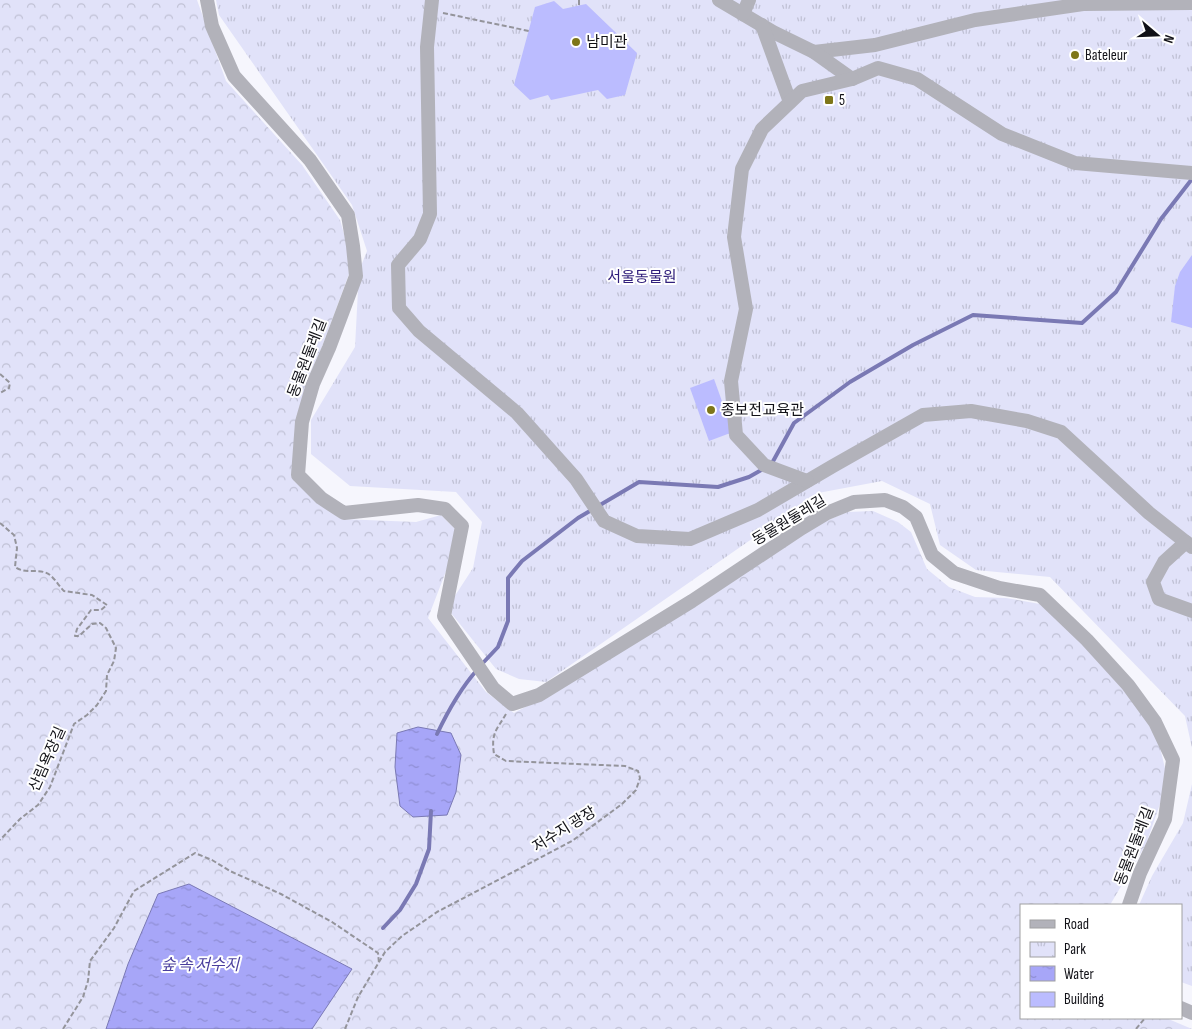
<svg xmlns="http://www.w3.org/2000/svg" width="1192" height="1029" font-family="'Sofia Sans Condensed','Noto Sans KR',sans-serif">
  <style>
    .forest { fill: url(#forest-crowns) }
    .park { fill: url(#park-tufts) }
    .water { fill: url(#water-ripples); stroke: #7a79b4 }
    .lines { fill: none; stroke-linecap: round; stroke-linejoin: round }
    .stream { stroke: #7a79b4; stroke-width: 4 }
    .building { fill: #bbbcff }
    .path { stroke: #94949b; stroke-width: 2; stroke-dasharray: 5 2.5; stroke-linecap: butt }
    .minor { stroke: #b2b2ba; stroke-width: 14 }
    .poi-dot { fill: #7e7619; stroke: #fff; stroke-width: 2 }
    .labels { text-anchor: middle; stroke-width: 4; stroke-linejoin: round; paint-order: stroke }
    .poi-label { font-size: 15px; fill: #111117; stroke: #fff; text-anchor: start }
    .park-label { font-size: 15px; fill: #31207c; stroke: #fff }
    .street-label { font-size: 15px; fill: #111117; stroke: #fff }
    .water-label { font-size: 16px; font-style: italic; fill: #4a3f9d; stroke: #fff }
  </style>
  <defs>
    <pattern id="forest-crowns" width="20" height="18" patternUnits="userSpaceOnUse" patternTransform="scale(1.25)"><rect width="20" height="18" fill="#e1e2f9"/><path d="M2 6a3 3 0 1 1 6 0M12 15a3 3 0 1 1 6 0" fill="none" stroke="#c0c1d5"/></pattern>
    <pattern id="park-tufts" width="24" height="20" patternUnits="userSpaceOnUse" patternTransform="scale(1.25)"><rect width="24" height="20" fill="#e1e2f9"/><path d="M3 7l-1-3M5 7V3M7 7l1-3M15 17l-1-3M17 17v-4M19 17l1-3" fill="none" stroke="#c0c1d5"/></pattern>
    <pattern id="water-ripples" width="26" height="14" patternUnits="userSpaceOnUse" patternTransform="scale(1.25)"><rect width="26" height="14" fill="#a7a6f8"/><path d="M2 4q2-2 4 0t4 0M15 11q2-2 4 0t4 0" fill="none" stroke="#8f8ed4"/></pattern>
  </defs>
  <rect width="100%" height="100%" fill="#f6f6fd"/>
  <path class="forest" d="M0 0H197L226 81 302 165 340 220 347 244 349 274 322 347 306 382 299 417 294 481 341 519 416 522 441 515 458 532 448 566 428 618 486 692 514 713 542 698 805 530 847 512 873 511 898 522 911 532 927 569 949 587 975 597 1006 598 1040 604 1096 655 1143 707 1159 743 1168 781 1146 844 1110 905H1021V1018H1166L1192 1029H0Z"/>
  <g class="park">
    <path d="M216 0H1192V748L1185 716 1050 577 976 570 940 545 930 504 882 481 818 493 546 682 519 679 496 669 447 608 473 568 482 522 456 492 350 486 311 454V420L355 347 359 271 367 251 352 205 219 15Z"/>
    <path d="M1192 784V986L1181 982V905H1139L1152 876 1183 823Z"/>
  </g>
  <g class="water">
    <path d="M418 727 451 733 461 755 456 792 447 815 413 817 400 806 395 767 397 733Z"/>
    <path d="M189 884 352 969 312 1029H106L128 964 158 894Z"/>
  </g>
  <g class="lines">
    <g class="stream">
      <path d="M771 465 794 423 850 382 913 345 973 315 1082 323 1116 292 1161 219 1192 179"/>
      <path d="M481 665 498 647 508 621V578L522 561 578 518 639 482 718 487 749 477 765 468"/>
      <path d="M437 734C448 711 460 689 477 670"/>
      <path d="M383 928 400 910 416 884 429 849 431 811"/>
    </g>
  </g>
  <g class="building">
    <path d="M554 1 563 9 586 4 637 53 625 95 607 99 598 90 551 100 548 95 530 100 514 85 535 7Z"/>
    <path d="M1192 255V328L1171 322 1175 286 1180 272Z"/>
    <path d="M714 379 733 432 709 441 690 388Z"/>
  </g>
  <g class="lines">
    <g class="path">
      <path d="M579 0V6"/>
      <path d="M443 13 529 31"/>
      <path d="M0 374 10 383 9 388 0 393"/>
      <path d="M0 523 14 535 17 548 15 567C26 575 39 567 50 575 55 579 59 586 64 591L92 595 107 605 101 610H91L77 629 75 636H79L92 624 100 623 106 628 116 648 114 661 107 675 106 691 97 705 87 715 74 724 50 787 38 805 20 819 0 840"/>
      <path d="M63 1029 83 997 88 981 90 961 114 928 134 891 195 853 212 860 230 871 281 894 332 922 378 953 379 963"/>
      <path d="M345 1029 358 997 385 952 402 936 437 912 572 841 622 804 636 790 640 778 638 771 625 766 506 761 494 754C491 733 496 731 506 714"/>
      <path d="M1136 1029 1145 1018"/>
    </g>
    <g class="minor">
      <path d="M207 0 212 26 234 76 310 160 348 215 353 246 356 276 329 348 313 384 302 422 298 475 321 498 344 513 418 505 445 509 462 526 444 616 493 688 512 704 539 695 692 601 802 528 827 513 854 502 885 500 903 507 916 517 932 555 954 573 999 588 1040 595 1087 640 1128 685 1155 722 1173 760 1165 819 1140 873 1129 905"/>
      <path d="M432 0 427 47 430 214 420 239 398 265 399 308 419 331 517 413 576 479 604 521 637 536 690 539 758 510 833 466 923 415 971 411 1027 421 1061 432 1149 513 1192 547"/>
      <path d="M719 0 773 32 814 52 875 45 975 20 1083 4 1192 3"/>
      <path d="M743 14 749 0"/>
      <path d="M762 25 790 102"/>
      <path d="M814 52 852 79 878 68 917 79 1002 134 1075 163 1192 173"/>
      <path d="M807 481 764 465 736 435 731 381 746 309 734 237 742 169 762 129 802 91 852 79"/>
      <path d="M1186 542 1164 562 1153 582 1159 599 1192 611"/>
      <path d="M1181 1008 1192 1013"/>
    </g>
  </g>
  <g class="poi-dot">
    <circle cx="576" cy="42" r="5"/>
    <circle cx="1075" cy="55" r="5"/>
    <rect x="824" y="95" width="10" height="10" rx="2.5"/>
    <circle cx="711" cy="410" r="5"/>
  </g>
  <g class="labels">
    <g class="poi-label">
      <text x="586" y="47">남미관</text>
      <text x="1085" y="60">Bateleur</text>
      <text x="839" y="105">5</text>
      <text x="721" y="415">종보전교육관</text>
    </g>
    <g class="park-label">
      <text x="642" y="282">서울동물원</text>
    </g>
    <g class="street-label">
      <text transform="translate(307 358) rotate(-69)" y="5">동물원둘레길</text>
      <text transform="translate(789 520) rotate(-31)" y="5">동물원둘레길</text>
      <text transform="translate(47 759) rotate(-66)" y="5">산림욕장길</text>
      <text transform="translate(564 829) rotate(-32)" y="5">저수지 광장</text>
      <text transform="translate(1134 846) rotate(-69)" y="5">동물원둘레길</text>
    </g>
    <g class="water-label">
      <text x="200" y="970">숲 속 저수지</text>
    </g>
  </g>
  <rect x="1020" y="904" width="162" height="115" fill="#ffffff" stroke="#a0a0a2"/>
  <rect x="1030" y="920" width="25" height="8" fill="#b2b2ba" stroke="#a0a0a2"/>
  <text x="1064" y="929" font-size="15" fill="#111117">Road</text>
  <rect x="1030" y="942" width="25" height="15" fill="url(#park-tufts)" stroke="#a0a0a2"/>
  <text x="1064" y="954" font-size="15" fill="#111117">Park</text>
  <rect x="1030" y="966" width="25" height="15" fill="url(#water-ripples)" stroke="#a0a0a2"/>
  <text x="1064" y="979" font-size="15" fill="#111117">Water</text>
  <rect x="1030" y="992" width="25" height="15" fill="#bbbcff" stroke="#a0a0a2"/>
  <text x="1064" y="1004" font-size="15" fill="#111117">Building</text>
  <g transform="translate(1157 35) rotate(109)" stroke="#ffffff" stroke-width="4" paint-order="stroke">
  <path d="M0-4L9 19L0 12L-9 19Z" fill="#111117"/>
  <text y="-8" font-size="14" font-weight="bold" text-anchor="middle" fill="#111117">N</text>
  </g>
</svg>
